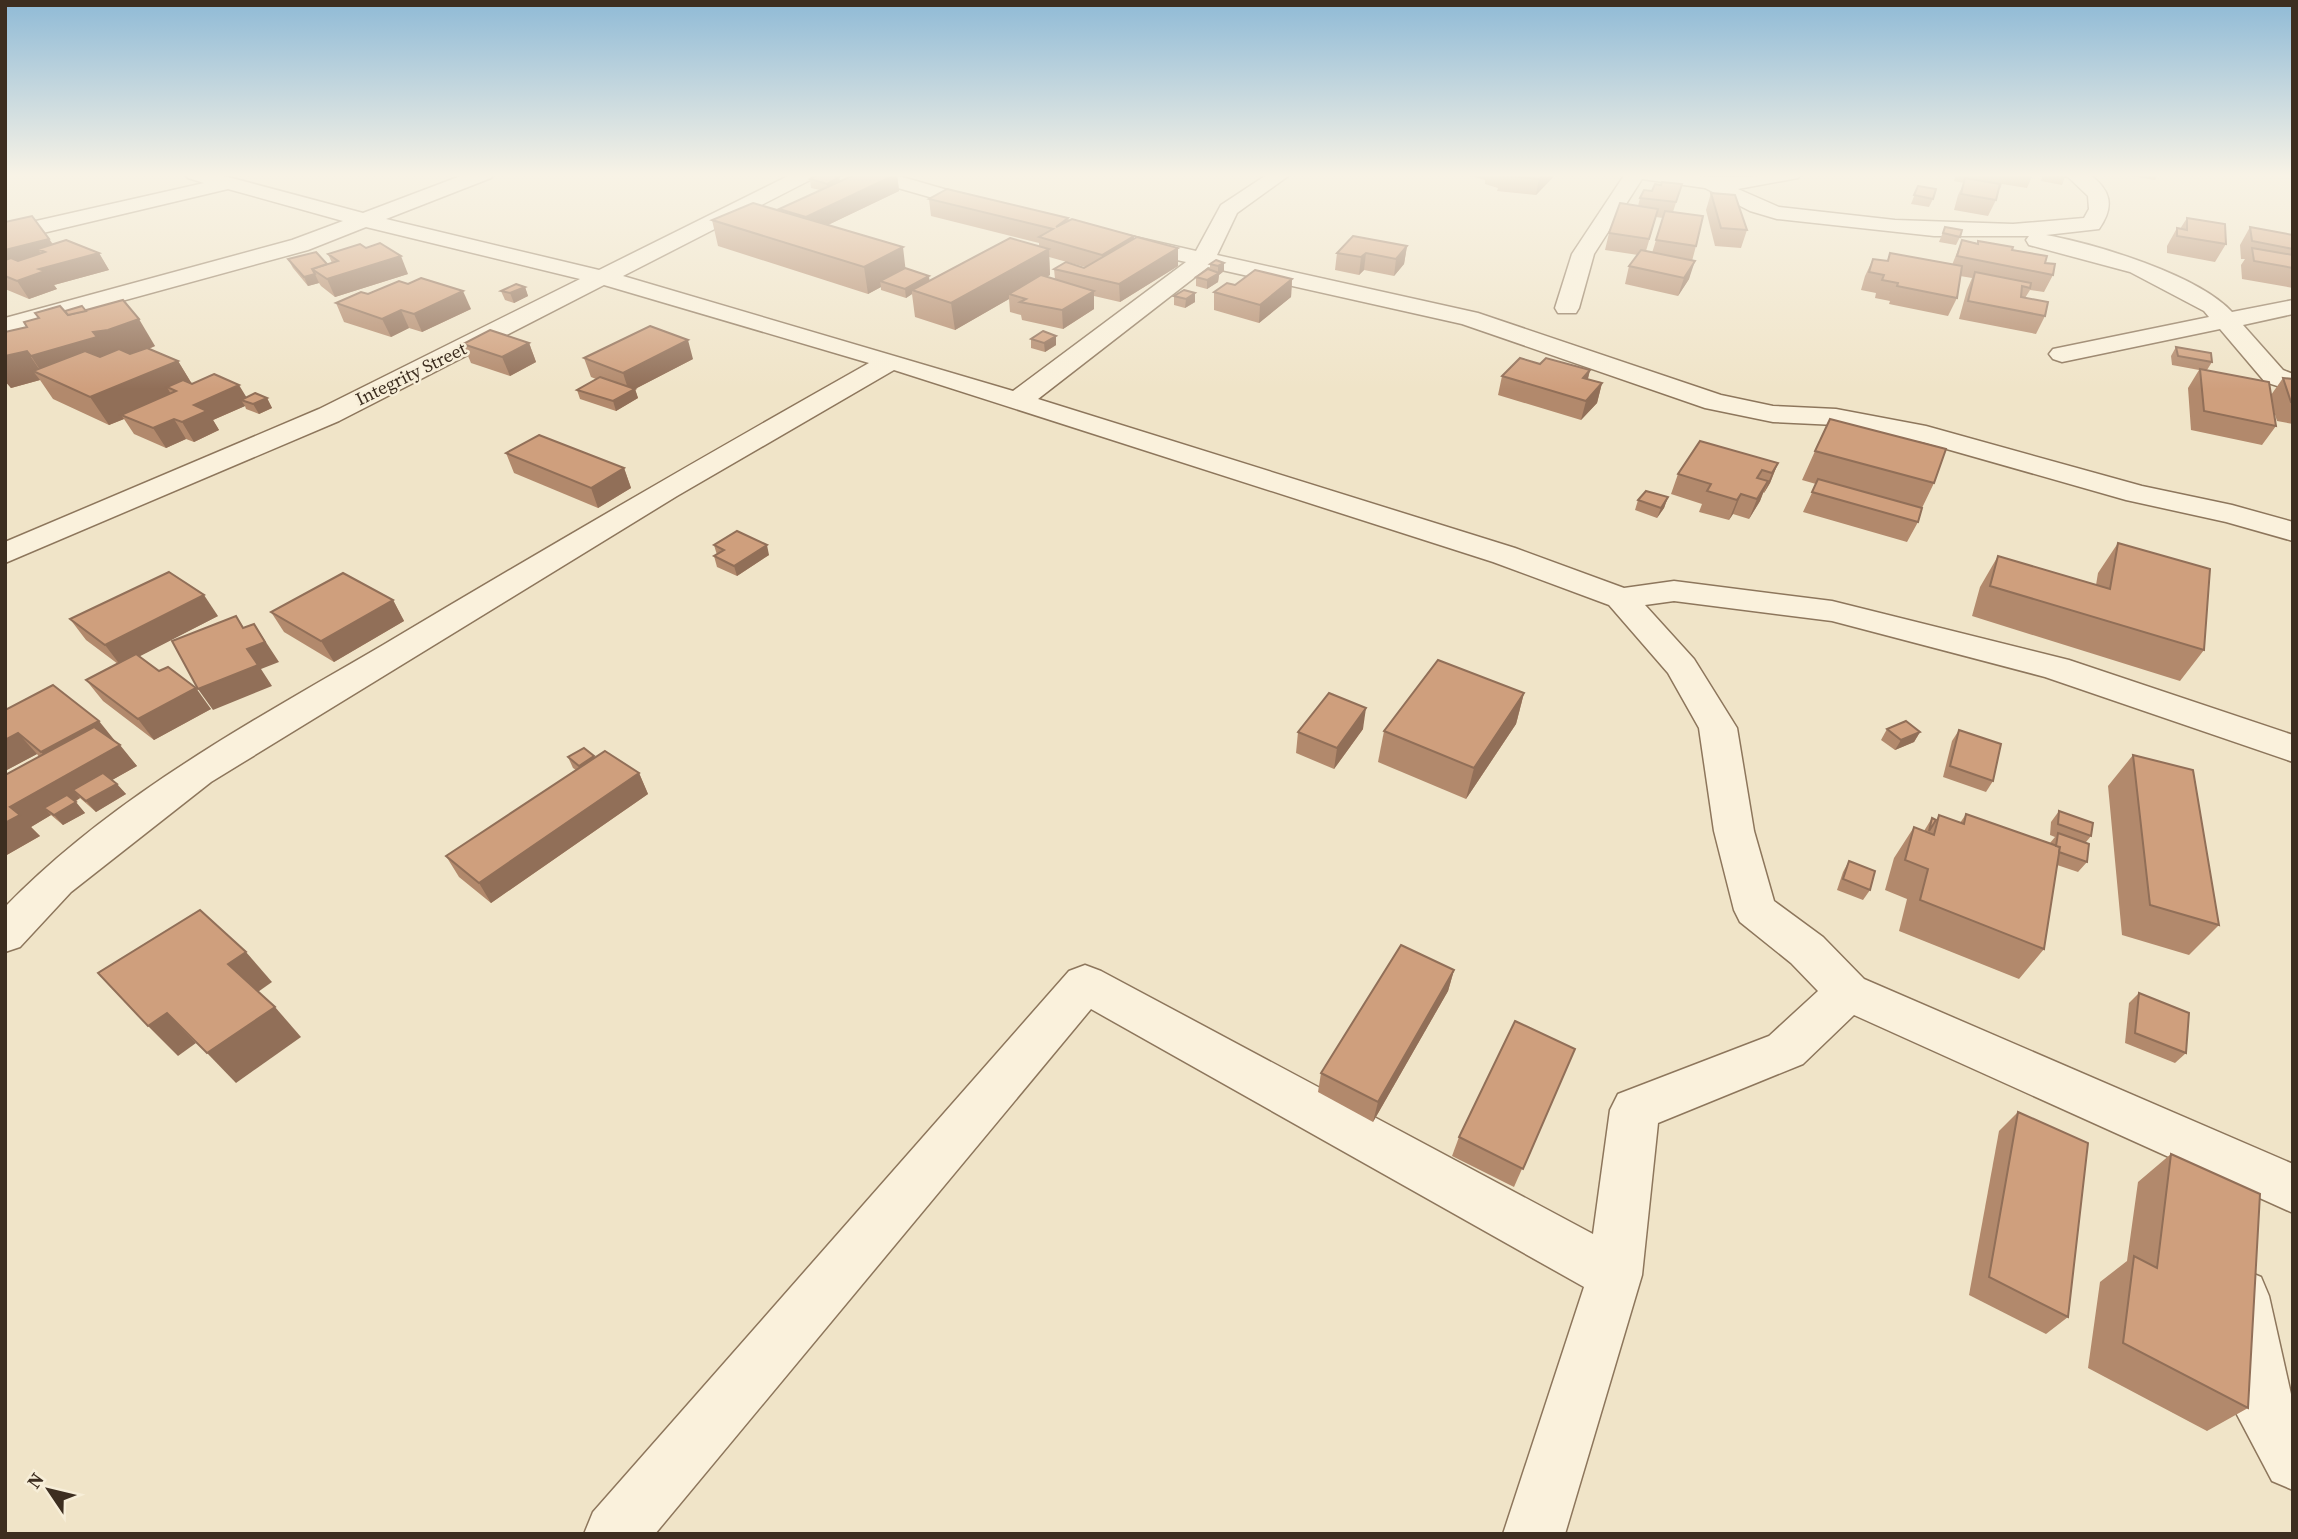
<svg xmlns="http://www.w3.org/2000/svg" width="2298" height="1539" font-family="'Source Serif 4',serif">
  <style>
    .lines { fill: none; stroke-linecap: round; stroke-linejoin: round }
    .street-casing { stroke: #8d765c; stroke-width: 3 }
    .street { fill: #faf1dc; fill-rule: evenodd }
    .wall { fill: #b2896c; fill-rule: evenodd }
    .shaded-wall { fill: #916f58 }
    .building { fill: #cf9f7d; stroke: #916f58; stroke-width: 2 }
    .labels { text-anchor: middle; stroke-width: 5; stroke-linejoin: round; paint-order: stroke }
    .far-street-label { font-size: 18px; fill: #3d2e20; stroke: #f7eed8 }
  </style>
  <rect width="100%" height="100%" fill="#f0e4c8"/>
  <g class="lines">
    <defs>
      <g id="street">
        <path d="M185 174H217L363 213 466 174H494L491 178 386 219 599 270 792 174H817L814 178 623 276 1013 391 1186 262 1118 247 1115 242 1118 237 1126 235 1196 251 1221 205 1268 174H1291L1237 213 1217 255 1478 313 1721 395 1773 406 1836 409 1926 426 2142 486 2232 505 2293 522V541L2226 522 2126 500 1922 442 1836 425 1773 422 1705 408 1462 324 1208 267 1038 399 1515 548 1624 588 1674 581 1832 601 2069 660 2293 735V762L2045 677 1832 621 1674 601 1645 605 1694 659 1737 728 1754 831 1774 901 1823 937 1864 979 2293 1164V1213L1854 1015 1803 1064 1658 1123 1642 1275 1565 1534H1503L1584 1287 1091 1009 655 1534H584L593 1512 1069 971 1085 965 1101 971 1593 1234 1610 1110 1618 1094 1769 1036 1818 991 1791 963 1740 922 1734 910 1714 831 1699 728 1668 673 1609 605 1493 562 894 370 677 496 211 782 71 892 20 947 5 952V907C113 796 251 722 383 645 544 549 706 455 869 363L604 285 339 421 5 563V542L319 409 580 279 366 227 308 250 5 333V318L292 240 343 221 228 189 5 242V228L204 183 188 178Z"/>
        <path d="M860 174H892L996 204 1000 208 989 214 863 178Z"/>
        <path d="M1625 174 1736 177 1801 174 1798 178 1738 189 1779 207 1895 220 2013 224 2084 218 2089 209 2088 196 2065 174H2089C2111 190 2115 206 2099 229L2046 235C2096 244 2198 275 2232 312L2293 300V314L2243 325 2283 370 2293 374V391L2265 382 2220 329 2062 362 2053 359 2049 354 2053 349 2209 317 2204 311 2130 272 2029 245 2026 240 2029 236H1934L1777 219 1750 211 1705 188 1642 179 1594 254 1579 308 1576 313H1558L1555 308 1572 254Z"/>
        <path d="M2242 1269 2261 1277 2269 1296 2293 1403V1490L2272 1481 2233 1407 2215 1296 2223 1277Z"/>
      </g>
    </defs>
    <use href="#street" class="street-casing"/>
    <use href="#street" class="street"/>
  </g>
  <g class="wall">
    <path d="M897 174 899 191 828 225 906 269 929 276V281L1039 246V243L931 216 929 199 1068 218 1069 220 1134 238 1178 248V266L1120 302 1094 296V309L1063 329 1022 320 1021 315 1010 312 1009 299 955 330 915 317 912 294 906 298 881 290V287L868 294 718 246 712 220 779 210V209L820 190 811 188 810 179 839 177 840 181ZM1049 257 1085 267 1054 269 1055 279 1046 277 1050 275Z"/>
    <path d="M1468 174H1556L1536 195 1497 191 1498 188 1485 184V180L1468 175Z"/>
    <path d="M1934 174H1950L1949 176Z"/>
    <path d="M1956 174H2033L2027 188 2002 184 2000 189H1999L1996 200 1988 216 1954 210 1958 195 1964 183 1954 181Z"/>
    <path d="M2043 174H2066L2062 185 2041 181Z"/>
    <path d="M2120 174H2158L2155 180Z"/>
    <path d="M1682 184 1673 212 1696 246 1692 261 1689 279 1678 296 1625 284 1629 266 1638 255 1605 250 1609 233 1638 206 1640 198 1661 185ZM1656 217 1663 218 1652 253 1646 251Z"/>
    <path d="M1918 186 1933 199 1929 207 1911 204Z"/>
    <path d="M1711 193 1747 230 1741 248 1715 246 1706 210Z"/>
    <path d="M2187 218 2226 244 2215 262 2167 253V246L2177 228 2180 229Z"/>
    <path d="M5 222 49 239 53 244 99 253 109 270 54 285 57 289 29 299 5 289Z"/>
    <path d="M1945 227 1960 237 1956 245 1939 242Z"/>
    <path d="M2250 227 2293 235V288L2242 279 2241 265 2245 259H2241L2240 245Z"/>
    <path d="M1962 240 1977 243 1978 241 2012 250 2045 263 2053 275 2044 292 2030 290 2025 298 2045 316 2036 334 1959 319 1967 290 1972 278 1960 276 1957 298 1948 316 1889 304 1890 301 1875 298 1876 293 1861 290 1865 276 1873 259 1887 261 1890 253 1952 265Z"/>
    <path d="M1407 246 1404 264 1394 276 1364 270 1359 275 1335 270 1337 253Z"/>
    <path d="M328 254 408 274 335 297 321 286 319 283 308 286 293 268 288 259 327 264 332 263Z"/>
    <path d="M1224 263V271L1219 275 1218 282 1207 289 1196 286V277L1210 270V264Z"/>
    <path d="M1292 279 1291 297 1259 323 1214 310V292Z"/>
    <path d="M525 287 528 296 514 303 505 300 501 291Z"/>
    <path d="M368 294 471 309 422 332 409 328 391 337 344 322 336 303Z"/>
    <path d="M1174 296 1195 302 1185 308 1174 305Z"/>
    <path d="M65 311H86L155 346 149 349 178 361 192 384 246 397 267 398 272 408 259 414 246 409 245 406 213 420 219 430 194 442 186 439 166 448 134 434 124 419 109 425 53 399 40 380 11 388 5 381V356L27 327Z"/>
    <path d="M1031 339 1056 345 1045 352 1031 348Z"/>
    <path d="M529 343 536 362 510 376 471 363 463 344Z"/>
    <path d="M2176 347 2212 362 2207 370 2271 395 2283 378 2293 379V424L2277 421 2272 405 2276 426 2262 445 2191 430 2188 388 2199 370 2172 365 2171 356Z"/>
    <path d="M584 358 693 359 635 389 638 398 616 411 580 399 577 390 596 379 591 377Z"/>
    <path d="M1540 364 1590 370 1588 379 1602 383 1597 403 1581 420 1498 395 1502 376Z"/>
    <path d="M1815 451 1934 483 1922 508 1918 522 1907 542 1803 512 1816 484 1802 480Z"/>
    <path d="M506 453 624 468 631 488 598 508 514 473Z"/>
    <path d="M1778 463 1770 483 1764 493 1763 492 1760 501 1749 519 1733 514 1729 520 1699 512 1702 504 1671 494 1678 474Z"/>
    <path d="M1668 497 1664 508 1657 518 1635 510 1638 500Z"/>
    <path d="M2118 543 2204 650 2180 681 1972 616 1980 587 1998 556 2096 585 2098 573Z"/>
    <path d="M714 545 769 555 737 576 717 567 714 556 717 555Z"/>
    <path d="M393 600 404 621 334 662 284 632 271 612Z"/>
    <path d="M218 616 139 656 211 709 154 740 103 701 86 680 118 664 86 640 70 619Z"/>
    <path d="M1524 693 1516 724 1466 799 1378 762 1384 731Z"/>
    <path d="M5 710 116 742 137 766 112 780 126 794 96 812 80 798 75 802 85 813 63 825 51 815 31 827 40 836 5 856 39 757 37 754 5 771Z"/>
    <path d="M1363 729 1334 769 1296 753 1298 732Z"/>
    <path d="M1887 729 1920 732 1914 742 1895 750 1881 740Z"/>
    <path d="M1959 730 1993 781 1986 792 1943 777 1952 741Z"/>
    <path d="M2133 755 2219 925 2189 955 2122 935 2108 786Z"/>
    <path d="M594 756 595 758 639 773 648 794 491 903 459 877 446 856 576 770 573 768 568 757Z"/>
    <path d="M2059 811 2091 836 2086 842 2087 862 2078 872 2057 865 2044 949 2019 979 1899 931 1907 899 1885 890 1894 858 1914 827 1924 831 1932 818 1936 820 1939 815 1960 823 1966 814 2050 843 2055 837 2050 835 2051 822Z"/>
    <path d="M1849 861 1870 890 1863 900 1837 890 1843 872Z"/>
    <path d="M1454 970 1448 991 1373 1122 1318 1092 1321 1073Z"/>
    <path d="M2139 993 2186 1053 2175 1063 2125 1043 2129 1003Z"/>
    <path d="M1575 1049 1514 1187 1452 1156 1459 1137Z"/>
    <path d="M2018 1112 2068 1317 2046 1334 1969 1295 1999 1131Z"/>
    <path d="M2171 1154 2248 1408 2207 1431 2088 1368 2100 1282 2127 1261 2138 1182Z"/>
  </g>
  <g class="shaded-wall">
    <path d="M897 174 899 191 809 234 806 217Z"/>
    <path d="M1544 174H1556L1536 195 1539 179Z"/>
    <path d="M839 177 841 185 828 192 827 184Z"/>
    <path d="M1134 236V253L1102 272V255Z"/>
    <path d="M49 239 60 256 38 249 45 260 5 270V250Z"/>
    <path d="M1407 246 1404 264 1394 276 1396 259Z"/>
    <path d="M903 247 906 273 880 281 881 287 868 294 864 267Z"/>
    <path d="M1178 248V266L1120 302 1119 284Z"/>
    <path d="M1049 249 1050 275 1014 295 1009 294V299L955 330 951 303Z"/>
    <path d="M99 253 109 270 54 285 57 289 29 299 17 281 39 269Z"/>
    <path d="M1366 253 1364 270 1359 275 1361 257Z"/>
    <path d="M401 256 408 274 335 297 327 279Z"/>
    <path d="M1695 261 1689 279 1678 296 1684 278Z"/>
    <path d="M1224 263V271L1219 275 1218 282 1207 289V280L1218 273V266Z"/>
    <path d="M315 274 319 283 308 286 304 277Z"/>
    <path d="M929 276 930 285 912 290V294L906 298 905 289Z"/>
    <path d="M1292 279 1291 297 1259 323 1260 305Z"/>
    <path d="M525 287 528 296 514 303 510 293Z"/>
    <path d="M463 291 471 309 422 332 414 314Z"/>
    <path d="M1094 291V309L1063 329 1062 310Z"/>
    <path d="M1195 293V302L1185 308 1186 299Z"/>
    <path d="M401 310 409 328 391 337 382 319Z"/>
    <path d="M139 319 155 346 125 358 44 376 31 356 93 332Z"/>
    <path d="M1056 336V345L1045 352 1044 343Z"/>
    <path d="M688 340 693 359 635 389 638 398 616 411 613 401 629 392 623 373Z"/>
    <path d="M529 343 536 362 510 376 502 357Z"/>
    <path d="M27 351 43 375 33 371 40 380 11 388 5 381V356Z"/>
    <path d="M178 361 195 389 176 391 167 387 173 398 121 415 124 419 109 425 90 397Z"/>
    <path d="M1590 370 1585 389 1583 378Z"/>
    <path d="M1602 383 1597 403 1581 420 1586 401Z"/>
    <path d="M239 385 250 403 241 400 245 406 213 420 219 430 194 442 182 422 194 405Z"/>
    <path d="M267 398 272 408 259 414 253 404Z"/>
    <path d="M174 419 186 439 166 448 153 428Z"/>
    <path d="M1778 463 1770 483 1764 493 1772 473Z"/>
    <path d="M624 468 631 488 598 508 591 488Z"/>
    <path d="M1768 481 1760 501 1749 519 1757 499Z"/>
    <path d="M1741 494 1733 514 1729 520 1737 500Z"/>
    <path d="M1668 497 1664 508 1657 518 1661 508Z"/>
    <path d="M767 545 769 555 737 576 734 566Z"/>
    <path d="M204 595 218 616 121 666 105 645Z"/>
    <path d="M393 600 404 621 334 662 321 641Z"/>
    <path d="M236 616 250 637 254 624 279 662 261 669 272 686 213 710 198 689Z"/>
    <path d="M196 688 211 709 154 740 138 719Z"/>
    <path d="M1524 693 1516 724 1466 799 1474 768Z"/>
    <path d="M1366 708 1363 729 1334 769 1337 748Z"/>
    <path d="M99 721 116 742 60 774 41 752Z"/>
    <path d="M1920 732 1914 742 1895 750 1901 740Z"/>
    <path d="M18 733 37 754 5 771V740Z"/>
    <path d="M120 745 137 766 82 797 73 790 80 798 53 814 44 808 51 815 31 827 40 836 5 856V823L10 807Z"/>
    <path d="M594 756 599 767 583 776 579 766Z"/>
    <path d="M639 773 648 794 491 903 479 883Z"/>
    <path d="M117 784 126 794 96 812 86 801Z"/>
    <path d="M76 802 85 813 63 825 54 815Z"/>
    <path d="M246 952 272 982 255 994 228 964Z"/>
    <path d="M1454 970 1448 991 1373 1122 1378 1102Z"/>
    <path d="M275 1007 301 1037 236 1083 207 1053Z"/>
    <path d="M167 1013 196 1043 178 1056 148 1026Z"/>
  </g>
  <g class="building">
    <path d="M819 174H824L839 177 827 184 810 179Z"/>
    <path d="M856 174H897L806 217 779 209Z"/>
    <path d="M1501 174H1544L1539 179 1500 175Z"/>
    <path d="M2050 174H2066V177Z"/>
    <path d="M1965 178 2000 184 1996 200 1961 194Z"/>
    <path d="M1662 182 1682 184 1676 202 1640 198 1644 190 1652 191 1655 184 1661 185Z"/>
    <path d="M1918 186 1936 189 1933 199 1914 195Z"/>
    <path d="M947 189 1068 218 1056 227 1072 219 1134 236 1102 255 1039 237 1053 229 929 199Z"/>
    <path d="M1711 193 1735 195 1747 230 1721 228Z"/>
    <path d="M753 203 903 247 864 267 712 220Z"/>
    <path d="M1620 203 1658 209 1649 239 1609 233Z"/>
    <path d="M1665 211 1703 216 1696 246 1656 240Z"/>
    <path d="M32 216 49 239 5 250V222Z"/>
    <path d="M2187 218 2225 224 2226 244 2177 236V228L2187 230Z"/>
    <path d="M1945 227 1962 230 1960 237 1943 233Z"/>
    <path d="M2250 227 2293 235V249L2252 241Z"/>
    <path d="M1353 236 1407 246 1396 259 1366 253 1361 257 1337 253Z"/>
    <path d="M1137 237 1178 248 1119 284 1054 269 1066 262 1084 268Z"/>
    <path d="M1010 238 1049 249 951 303 912 290Z"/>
    <path d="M66 240 99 253 39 269 45 271 17 281 5 276V260L11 258 18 261 45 252 38 249Z"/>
    <path d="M1962 240 1978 244V241L2013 247 2012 250 2047 256 2045 263 2055 264 2053 275 1957 256Z"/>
    <path d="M380 243 401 256 327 279 312 269 338 261 328 254 360 244 366 248Z"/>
    <path d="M2252 248 2293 255V268L2254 261Z"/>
    <path d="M1641 250 1695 261 1684 278 1629 266Z"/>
    <path d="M316 252 327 264 312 269 315 274 304 277 288 259Z"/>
    <path d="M1890 253 1962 266 1957 298 1897 286 1898 283 1882 280 1884 275 1869 272 1873 259 1888 261Z"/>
    <path d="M1216 260 1224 263 1218 266 1210 264Z"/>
    <path d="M905 268 929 276 905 289 880 281Z"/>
    <path d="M1208 269 1219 273 1207 280 1196 277Z"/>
    <path d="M1255 270 1292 279 1260 305 1214 292 1227 283 1235 285Z"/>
    <path d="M1975 272 2031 283 2030 288 2022 286 2021 297 2048 302 2045 316 1968 301Z"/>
    <path d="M1041 275 1094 291 1062 310 1020 302 1026 299 1009 294Z"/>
    <path d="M421 278 463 291 414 314 401 310 382 319 336 303 361 292 368 294 399 281 408 284Z"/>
    <path d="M516 284 525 287 510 293 501 291Z"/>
    <path d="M1184 290 1195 293 1186 299 1174 296Z"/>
    <path d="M123 300 139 319 108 330 93 332 97 337 31 356 27 351 5 356V332L27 327 24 322 39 318 35 313 60 306 68 315Z"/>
    <path d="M82 306 86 311 68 315 65 311Z"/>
    <path d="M650 326 688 340 623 373 584 358Z"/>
    <path d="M490 330 529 343 502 357 463 344Z"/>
    <path d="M1043 331 1056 336 1044 343 1031 339Z"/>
    <path d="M2176 347 2211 353 2212 362 2178 356Z"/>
    <path d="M147 348 178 361 90 397 33 371 85 351 100 357 119 349 130 354Z"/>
    <path d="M1520 358 1540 364 1546 358 1590 370 1583 378 1602 383 1586 401 1502 376Z"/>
    <path d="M2200 369 2269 382 2276 426 2204 411Z"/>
    <path d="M214 374 239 385 194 405 207 411 182 422 174 419 153 428 121 415 176 391 167 387 183 380 192 384Z"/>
    <path d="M600 377 635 389 613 401 577 390Z"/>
    <path d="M2283 378 2293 379V402H2291Z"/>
    <path d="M255 393 267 398 253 404 241 400Z"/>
    <path d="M1830 419 1946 449 1934 483 1815 451Z"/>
    <path d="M539 435 624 468 591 488 506 453Z"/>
    <path d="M1700 441 1778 463 1772 473 1762 470 1757 478 1768 481 1757 499 1741 494 1737 500 1707 491 1711 484 1678 474Z"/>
    <path d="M1818 479 1922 508 1918 522 1812 492Z"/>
    <path d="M1646 491 1668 497 1661 508 1638 500Z"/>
    <path d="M737 531 767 545 734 566 714 556 724 550 714 545Z"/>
    <path d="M2118 543 2210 569 2204 650 1990 586 1998 556 2110 589Z"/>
    <path d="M169 572 204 595 105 645 70 619Z"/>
    <path d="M343 573 393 600 321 641 271 612Z"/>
    <path d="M236 616 243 628 254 624 265 642 247 649 258 665 198 689 172 641Z"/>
    <path d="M136 654 159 671 168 667 196 688 138 719 86 680Z"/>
    <path d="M1438 660 1524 693 1474 768 1384 731Z"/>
    <path d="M53 685 99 721 41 752 18 733 5 740V710Z"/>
    <path d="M1329 693 1366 708 1337 748 1298 732Z"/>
    <path d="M1906 721 1920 732 1901 740 1887 729Z"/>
    <path d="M94 727 120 745 10 807 20 815 5 823V775Z"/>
    <path d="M1959 730 2001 744 1993 781 1950 766Z"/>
    <path d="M584 748 594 756 579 766 568 757Z"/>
    <path d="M605 751 639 773 479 883 446 856Z"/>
    <path d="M2133 755 2193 770 2219 925 2150 905Z"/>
    <path d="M103 773 117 784 86 801 73 790Z"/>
    <path d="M67 795 76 802 54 815 44 808Z"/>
    <path d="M2059 811 2093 823 2091 836 2058 824Z"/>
    <path d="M1966 814 2060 847 2044 949 1920 900 1928 869 1905 860 1914 827 1934 835 1939 815 1964 824Z"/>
    <path d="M1932 818 1936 820 1929 831Z"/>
    <path d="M2058 833 2089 844 2087 862 2059 852 2060 847 2056 846Z"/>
    <path d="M1849 861 1875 871 1870 890 1843 879Z"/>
    <path d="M200 910 246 952 228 964 275 1007 207 1053 167 1013 148 1026 98 973Z"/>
    <path d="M1401 945 1454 970 1378 1102 1321 1073Z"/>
    <path d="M2139 993 2189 1013 2186 1053 2135 1033Z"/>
    <path d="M1515 1021 1575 1049 1523 1169 1459 1137Z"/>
    <path d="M2018 1112 2088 1143 2068 1317 1989 1277Z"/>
    <path d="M2171 1154 2260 1194 2248 1408 2123 1343 2134 1256 2157 1268Z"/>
  </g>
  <linearGradient id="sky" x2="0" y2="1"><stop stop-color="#8fbad6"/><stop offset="0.45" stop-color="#f8f3e6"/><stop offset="1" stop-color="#f8f3e6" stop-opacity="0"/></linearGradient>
  <rect width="2298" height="389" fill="url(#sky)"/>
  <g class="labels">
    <g class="far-street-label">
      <text transform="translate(411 374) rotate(-26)" y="6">Integrity Street</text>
    </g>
  </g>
  <rect width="2298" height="1539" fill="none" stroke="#3d2e20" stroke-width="14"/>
  <g transform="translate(49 1490) rotate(305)" stroke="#f7eed8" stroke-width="5" paint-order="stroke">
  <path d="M0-5L12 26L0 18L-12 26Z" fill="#3d2e20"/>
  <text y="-10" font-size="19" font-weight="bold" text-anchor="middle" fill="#3d2e20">N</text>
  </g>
</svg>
